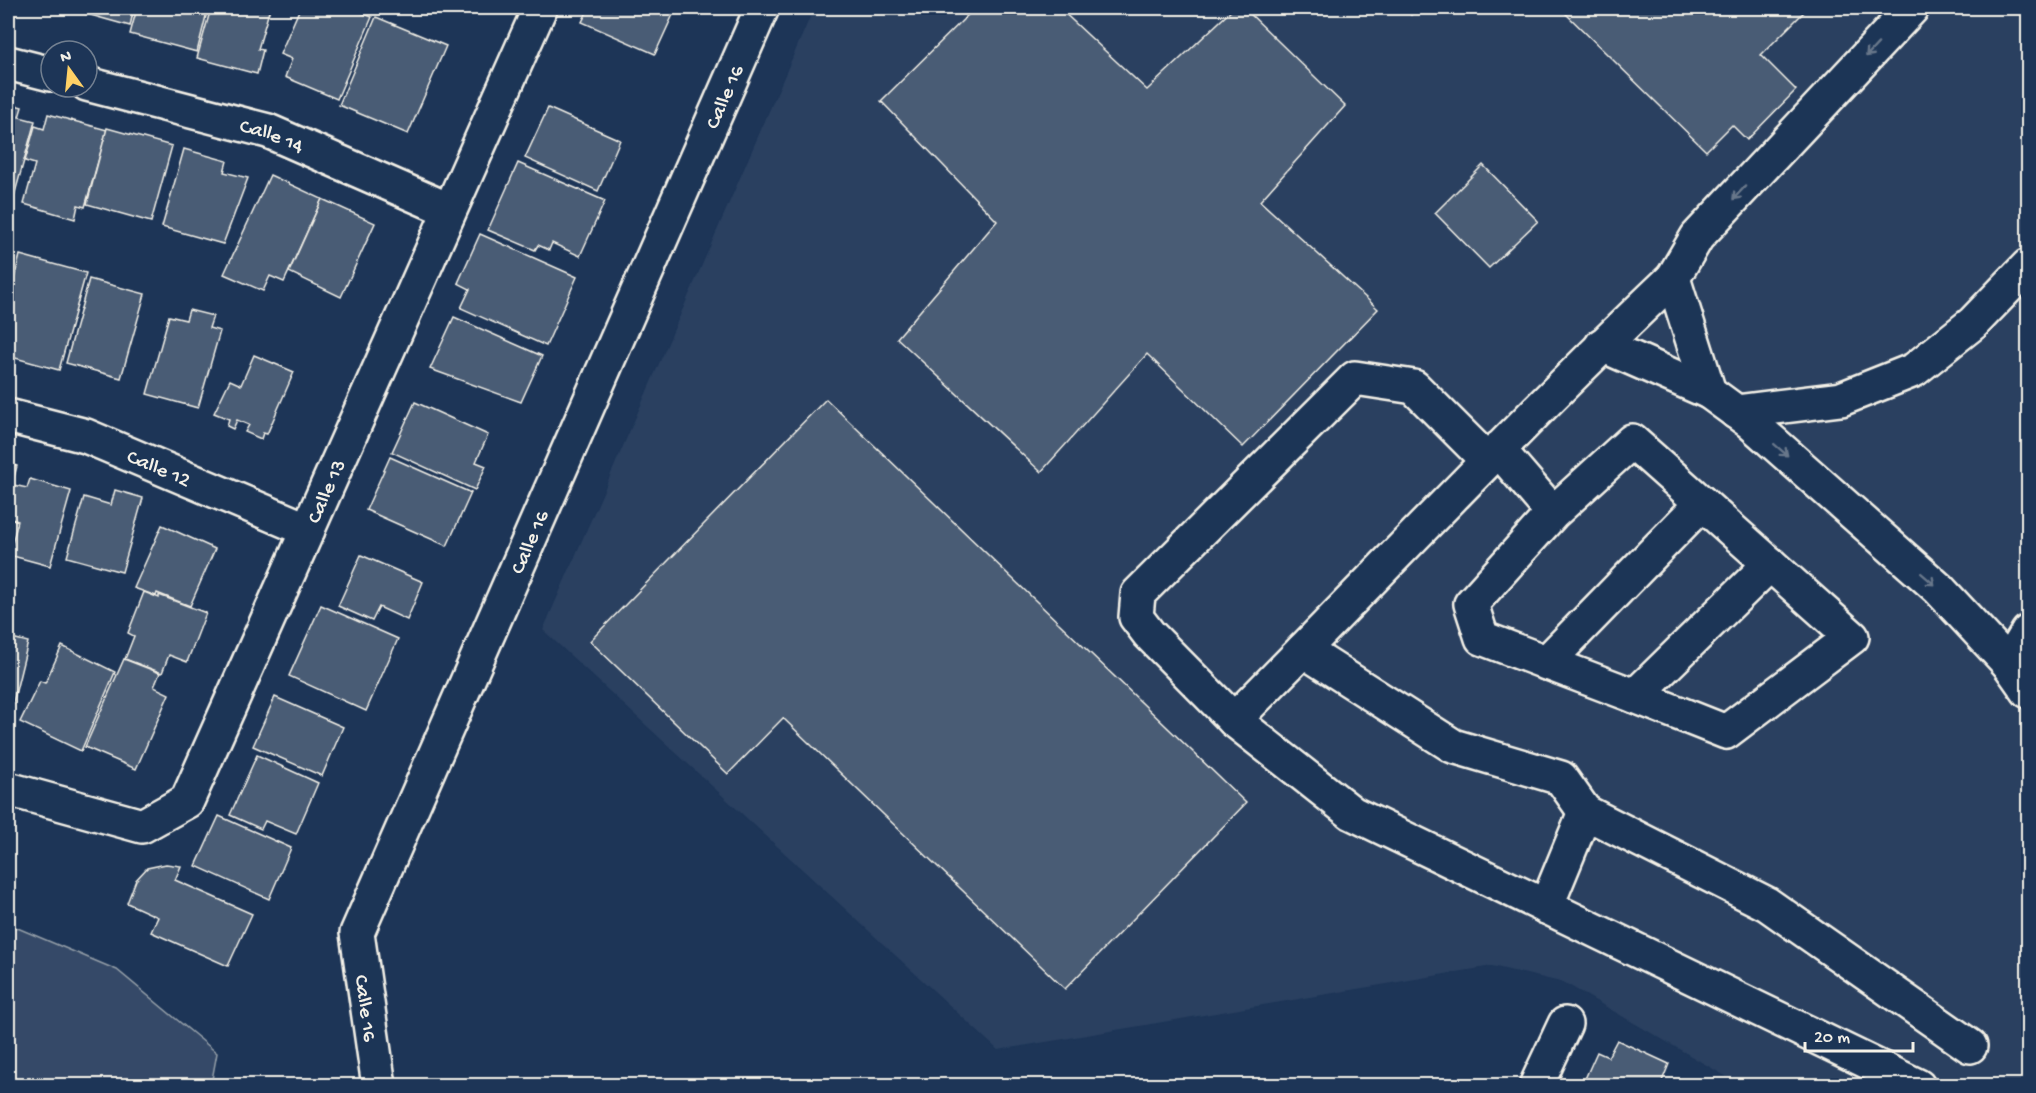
<svg xmlns="http://www.w3.org/2000/svg" width="2036" height="1093" font-family="'Gochi Hand',sans-serif">
  <style>
    .built { fill: #2a4060 }
    .green { fill: #354a67; stroke: #949ea8; stroke-width: 1.5 }
    .building { fill: #485b74; stroke: #f4f1e8; stroke-width: 1.5 }
    .lines { fill: none; stroke-linecap: round; stroke-linejoin: round }
    .minor-casing { stroke: #f4f1e8; stroke-width: 38 }
    .minor { stroke: #1d3557; stroke-width: 33 }
    .oneway { stroke: #68778a }
    .labels { text-anchor: middle; stroke-width: 4.5; stroke-linejoin: round; paint-order: stroke }
    .street-label { font-size: 21px; fill: #f4f1e8; stroke: #1d3557 }
  </style>
  <rect width="100%" height="100%" fill="#1d3557"/>
  <filter id="ink" filterUnits="userSpaceOnUse"><feTurbulence type="fractalNoise" baseFrequency=".0167" numOctaves="2"/><feDisplacementMap in="SourceGraphic" scale="12" xChannelSelector="R" yChannelSelector="G"/><feConvolveMatrix kernelMatrix="1 2 1 2 8 2 1 2 1" color-interpolation-filters="sRGB"/></filter>
  <g filter="url(#ink)">
    <path class="built" d="M814 8H2028V1085H1741L1565 983 1492 966 998 1050 543 630Z"/>
    <path class="green" d="M8 924 117 970 217 1053 211 1085H8Z"/>
    <g class="building">
      <path d="M20 8H43L31 10Z"/>
      <path d="M77 8H134L130 26 76 11Z"/>
      <path d="M137 8H208L197 52 130 34Z"/>
      <path d="M211 8H270L258 49 263 50 257 74 197 58Z"/>
      <path d="M300 8H350L372 17 337 99 285 77 292 59 280 54Z"/>
      <path d="M589 8H676L655 54 582 22Z"/>
      <path d="M975 8H1059L1147 90 1234 8H1244L1345 106 1260 201 1378 309 1243 447 1147 354 1041 472 897 338 997 221 881 101Z"/>
      <path d="M1404 8H1419L1411 15Z"/>
      <path d="M1560 8H1808L1761 55 1796 90 1747 140 1732 125 1706 151Z"/>
      <path d="M376 17 446 46 408 134 339 105Z"/>
      <path d="M8 103 22 107 19 117 35 121 13 200 8 199Z"/>
      <path d="M548 108 620 140 598 191 525 158Z"/>
      <path d="M48 114 107 130 85 207 78 205 75 219 24 204 35 164 25 161 35 126 44 129Z"/>
      <path d="M107 128 172 146 151 222 87 204Z"/>
      <path d="M184 149 227 161 224 172 248 178 223 244 162 227Z"/>
      <path d="M518 163 605 201 580 256 552 243 549 250 538 245 535 250 488 230Z"/>
      <path d="M1483 165 1538 221 1489 268 1435 213Z"/>
      <path d="M270 175 322 199 284 282 270 276 263 291 224 274Z"/>
      <path d="M322 199 375 223 341 297 289 272Z"/>
      <path d="M480 234 577 277 546 346 461 308 470 289 458 283Z"/>
      <path d="M20 255 86 273 59 370 8 356V303Z"/>
      <path d="M89 279 145 294 121 378 66 363Z"/>
      <path d="M189 310 213 316 209 328 220 331 198 408 147 394 169 316 186 320Z"/>
      <path d="M454 317 542 356 521 402 430 369Z"/>
      <path d="M254 355 294 372 267 434 263 433 261 439 245 432 249 425 237 420 233 429 227 426 229 419 214 413 230 380 241 385Z"/>
      <path d="M826 399 1246 803 1065 989 783 718 728 774 590 641Z"/>
      <path d="M415 402 488 435 476 462 486 466 475 490 392 452Z"/>
      <path d="M390 457 471 493 447 546 366 510Z"/>
      <path d="M8 463 17 466 8 499Z"/>
      <path d="M30 479 71 491 50 566 9 555 18 521 8 518V506L13 485 27 488Z"/>
      <path d="M115 490 143 498 122 572 67 557 84 497 111 505Z"/>
      <path d="M162 525 215 549 190 606 157 593 156 596 134 588Z"/>
      <path d="M361 555 423 582 407 620 379 607 372 621 338 606Z"/>
      <path d="M144 592 159 598V595L206 613 187 662 169 655 162 673 125 659 134 636 128 633Z"/>
      <path d="M321 605 398 639 366 711 289 676Z"/>
      <path d="M8 637 28 642 12 707 8 706Z"/>
      <path d="M62 646 115 672 81 751 20 722 40 681 45 683Z"/>
      <path d="M124 659 160 673 154 687 169 694 136 769 85 747Z"/>
      <path d="M275 697 343 727 322 776 253 746Z"/>
      <path d="M257 755 318 783 296 834 265 821 261 829 230 815Z"/>
      <path d="M219 816 291 848 269 899 196 866Z"/>
      <path d="M166 864 181 866 175 880 252 914 228 966 151 932 158 917 127 903 136 880 147 868Z"/>
      <path d="M1617 1040 1669 1064 1660 1086H1591V1084L1584 1081 1597 1052 1608 1057Z"/>
    </g>
    <g class="lines">
      <defs>
        <g id="minor">
          <path d="M1912 8 1697 237 1673 278 1709 392 1750 422 1939 589 2009 664 2028 691"/>
          <path d="M8 63 51 74"/>
          <path id="s1" d="M87 84 268 131 449 210"/>
          <path d="M1673 278C1522 421 1380 573 1234 720L1352 813 1918 1086"/>
          <path d="M1602 345 1709 392"/>
          <path d="M1736 412 1841 399 1914 370 1973 323 2028 266"/>
          <path id="s2" d="M8 416 86 436 308 530"/>
          <path d="M1498 449 1553 513 1471 604 1482 638 1635 696 1726 732 1852 637 1632 441 1553 513"/>
          <path d="M1303 650 1453 746 1561 778 1585 812"/>
          <path d="M1546 663 1702 503"/>
          <path d="M2009 664 2028 632"/>
          <path d="M1635 696 1770 564"/>
          <path d="M1234 720 1149 634 1136 617 1138 594 1355 378 1414 387 1487 460"/>
          <path id="s3" d="M8 789 142 826 187 801 540 8"/>
          <path d="M1546 907 1585 812 1767 904 1970 1046"/>
          <path id="s4" d="M379 1086 357 933 762 8"/>
          <path d="M1536 1086 1565 1024"/>
        </g>
      </defs>
      <use href="#minor" class="minor-casing"/>
      <use href="#minor" class="minor"/>
    </g>
    <defs><path id="oneway-shaft" d="M-6 0H5M1.5-3L5.5 0L1.5 3" fill="none" stroke-width="1.6" stroke-linecap="round" stroke-linejoin="round" transform="scale(1.5)"/></defs>
    <g class="oneway">
      <use href="#oneway-shaft" transform="translate(1872 50) rotate(133)"/>
      <use href="#oneway-shaft" transform="translate(1739 193) rotate(133)"/>
      <use href="#oneway-shaft" transform="translate(1781 450) rotate(41)"/>
      <use href="#oneway-shaft" transform="translate(1928 579) rotate(41)"/>
    </g>
  </g>
  <g class="labels">
    <g class="street-label">
      <text dy="7" stroke="none"><textPath href="#s4" startOffset="1068">Calle 16</textPath></text>
      <text dy="7" stroke="none"><textPath href="#s1" startOffset="192">Calle 14</textPath></text>
      <text dy="7" stroke="none"><textPath href="#s2" startOffset="160">Calle 12</textPath></text>
      <text dy="7" stroke="none"><textPath href="#s3" startOffset="530">Calle 13</textPath></text>
      <text dy="7" stroke="none"><textPath href="#s4" startOffset="582">Calle 16</textPath></text>
      <text transform="translate(367 1008) rotate(82)" y="7">Calle 16</text>
    </g>
  </g>
  <rect width="2036" height="1093" fill="none" stroke="#1d3557" stroke-width="30"/>
  <rect x="15" y="15" width="2006" height="1063" fill="none" stroke="#f4f1e8" stroke-width="2" filter="url(#ink)"/>
  <g transform="translate(69 69) rotate(345)"><circle r="28" fill="#1d3557" stroke="#738091" stroke-width="1.5"/>
  <path d="M0-4.5L10 22L0 15L-10 22Z" fill="#ffd166"/>
  <text y="-9" font-size="16" font-weight="bold" text-anchor="middle" fill="#f4f1e8">N</text>
  </g>
  <path d="M1805 1042v9h108v-9" fill="none" stroke="#f4f1e8" stroke-width="3"/>
  <text x="1814" y="1042" font-size="18" fill="#f4f1e8" stroke="#1d3557" stroke-width="4.5" paint-order="stroke">20 m</text>
</svg>
